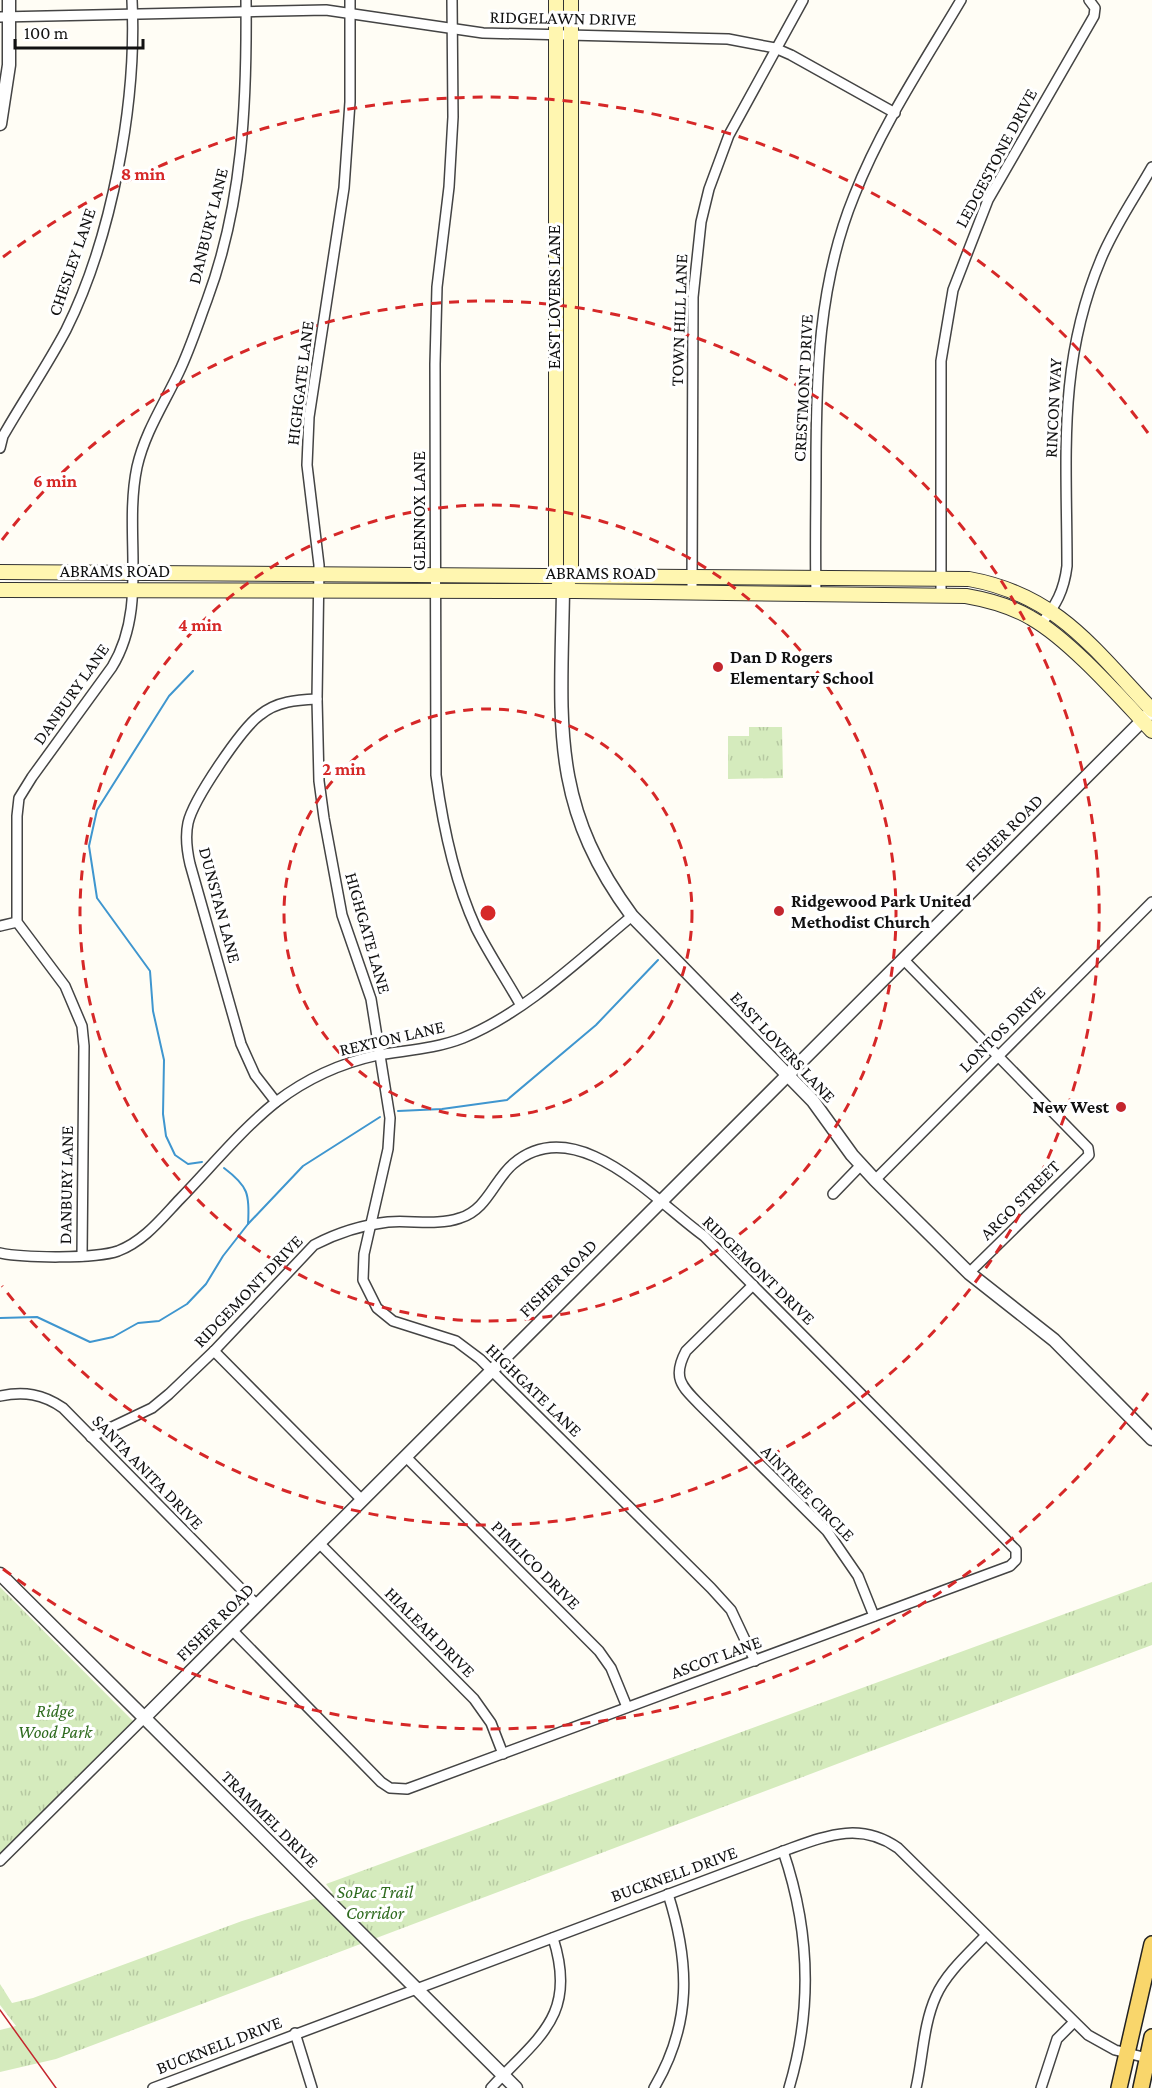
<svg xmlns="http://www.w3.org/2000/svg" width="1152" height="2088" font-family="'Crimson Pro',serif">
  <style>
    .grass { fill: url(#grass-tufts) }
    .lines { fill: none; stroke-linecap: round; stroke-linejoin: round }
    .stream { stroke: #3f96cf; stroke-width: 2 }
    .minor-casing { stroke: #444; stroke-width: 12 }
    .tertiary-casing { stroke: #444; stroke-width: 15 }
    .secondary-casing { stroke: #333; stroke-width: 16 }
    .primary-casing { stroke: #222; stroke-width: 18 }
    .minor { stroke: #fff; stroke-width: 9 }
    .tertiary { stroke: #fff; stroke-width: 12 }
    .secondary { stroke: #fff6b0; stroke-width: 14 }
    .primary { stroke: #f9d66b; stroke-width: 15 }
    .tram { stroke: #c4262e; stroke-width: 1.5 }
    .ring { fill: none; stroke: #d62828; stroke-width: 3; stroke-dasharray: 10 8 }
    .poi-dot { fill: #c4262e; stroke: #fff; stroke-width: 2 }
    .labels { text-anchor: middle; stroke-width: 6; stroke-linejoin: round; paint-order: stroke }
    .street-label { font-size: 18px; fill: #111; stroke: #fff }
    .poi-label { font-size: 18px; font-weight: bold; fill: #111; stroke: #fff; text-anchor: start }
    .park-label { font-size: 18px; font-style: italic; fill: #2f6b1f; stroke: #fff }
    .centre { fill: #d62828; stroke: #fff; stroke-width: 3 }
    .ring-label { font-size: 18px; text-anchor: middle; font-weight: bold; fill: #d62828; stroke: #fff; stroke-width: 6; stroke-linejoin: round; paint-order: stroke }
  </style>
  <defs>
    <pattern id="grass-tufts" width="24" height="20" patternUnits="userSpaceOnUse" patternTransform="scale(1.5)"><rect width="24" height="20" fill="#d5ebbd"/><path d="M3 7l-1-3M5 7V3M7 7l1-3M15 17l-1-3M17 17v-4M19 17l1-3" fill="none" stroke="#b6c8a1"/></pattern>
  </defs>
  <rect width="100%" height="100%" fill="#fffdf5"/>
  <g class="grass">
    <path d="M749 727H782L783 778 728 779V736H749Z"/>
    <path d="M1152 1582V1645L56 2059 0 2072V2030L16 2026 0 2005V1984L12 2003 33 1998 242 1921 333 1893 326 1884Z"/>
    <path d="M0 1587 133 1721 0 1853Z"/>
  </g>
  <g class="lines">
    <g class="stream">
      <path d="M193 671 169 696 97 810 89 846 97 898 150 971 153 1011 164 1060 163 1114 166 1136 175 1155 188 1164 202 1162"/>
      <path d="M398 1111 442 1109 507 1100 596 1025 658 960"/>
      <path d="M224 1168C248 1186 250 1194 248 1224"/>
      <path d="M0 1318 37 1317 90 1342 113 1337 138 1323 159 1321 187 1304 206 1284 223 1256 248 1224 303 1166 380 1117"/>
    </g>
    <defs>
      <g id="minor">
        <path d="M350 0V102L344 188 309 417 307 465 319 565 317 699 319 781 324 818 342 915 371 999 390 1118 388 1149 364 1254 363 1280 377 1308 393 1321 456 1341 480 1359 711 1588 731 1610 755 1661"/>
        <path d="M452 0 453 117 449 187 437 287 435 364 436 775C443 827 454 880 476 928 489 954 506 979 520 1004"/>
        <path d="M0 17 326 10 483 33 728 39 775 48 791 55 895 113"/>
        <path d="M0 448 3 436C23 401 47 366 66 330 112 238 137 102 132 0"/>
        <path d="M692 592 693 297 701 222 709 189 729 135 803 0"/>
        <path d="M816 593C815 552 816 511 816 470 816 377 818 284 854 196 881 127 923 64 961 0"/>
        <path d="M941 594V361L953 290 988 200 1094 16 1095 8 1089 0"/>
        <path d="M1041 624C1056 605 1064 591 1067 566 1067 456 1057 364 1101 259 1114 227 1135 197 1152 167"/>
        <path d="M0 926 17 922"/>
        <path d="M903 959 1088 1148 1089 1155 969 1273"/>
        <path d="M276 1102 255 1075 241 1044 190 864C187 851 185 837 188 823 193 800 241 729 260 715 277 701 297 700 317 699"/>
        <path d="M875 1180 1152 902"/>
        <path d="M833 1194 861 1165"/>
        <path d="M0 1253C24 1258 95 1259 118 1251 144 1241 161 1219 180 1199 211 1167 241 1130 276 1102 306 1079 341 1063 378 1055 407 1050 435 1049 463 1038 526 1012 580 959 632 916"/>
        <path d="M82 1256 84 1046 82 1026 65 986 17 922V816L19 798 32 777 112 667C149 606 123 534 137 467 145 432 164 404 179 372 190 349 198 324 207 300 243 203 247 102 246 0"/>
        <path d="M753 1285 686 1351C672 1377 681 1386 700 1405L827 1531 858 1576 874 1616"/>
        <path d="M214 1351 362 1500"/>
        <path d="M0 1396C24 1391 43 1394 63 1408L257 1605"/>
        <path d="M91 1437 152 1408 169 1394 214 1351 314 1245C337 1233 362 1225 388 1222 412 1220 437 1226 460 1218 487 1210 494 1180 513 1164 576 1110 655 1201 704 1236L1016 1550V1560L1010 1566 407 1789 390 1788 381 1782 232 1630"/>
        <path d="M405 1456 599 1651 611 1668 627 1707"/>
        <path d="M319 1543 474 1699 491 1723 503 1754"/>
        <path d="M783 1851C810 1930 813 2008 789 2088"/>
        <path d="M0 1861 144 1718"/>
        <path d="M295 2033 312 2088"/>
        <path d="M153 2088 789 1849C828 1835 861 1822 898 1848L1088 2035 1115 2050 1147 2058"/>
        <path d="M491 2088C538 2037 578 2016 553 1938"/>
        <path d="M654 2088C692 2024 690 1963 668 1894"/>
        <path d="M916 2088C923 2058 923 2025 936 1996 946 1973 969 1953 986 1935"/>
        <path d="M1041 2088 1057 2039 1073 2023"/>
      </g>
      <g id="tertiary">
        <path d="M0 124 9 65V0"/>
        <path d="M563 591C561 722 549 804 632 916L813 1101 852 1155 875 1180 969 1273 1054 1340 1152 1439"/>
        <path d="M0 1574 516 2088"/>
        <path d="M144 1718 1152 711"/>
      </g>
      <g id="secondary">
        <path d="M556 0V575L559 582"/>
        <path d="M0 572 969 579C1057 595 1093 648 1152 710"/>
        <path d="M568 582 571 575V0"/>
        <path d="M0 590 575 591 966 596C989 600 1011 606 1031 618 1070 640 1120 697 1152 731"/>
      </g>
      <g id="primary">
        <path d="M1119 2088 1152 1944"/>
        <path d="M1141 2088 1152 2037"/>
      </g>
    </defs>
    <use href="#minor" class="minor-casing"/>
    <use href="#tertiary" class="tertiary-casing"/>
    <use href="#secondary" class="secondary-casing"/>
    <use href="#primary" class="primary-casing"/>
    <use href="#minor" class="minor"/>
    <use href="#tertiary" class="tertiary"/>
    <use href="#secondary" class="secondary"/>
    <use href="#primary" class="primary"/>
    <path class="tram" d="M0 2010 56 2088"/>
  </g>
  <g class="ring">
    <circle cx="488" cy="913" r="204"/>
    <circle cx="488" cy="913" r="408"/>
    <path d="M2 540A612 612 0 1 1 2 1286"/>
    <path d="M1148 1393A816 816 0 0 1 3 1569M3 257A816 816 0 0 1 1148 433"/>
  </g>
  <g class="poi-dot">
    <circle cx="718" cy="667" r="6"/>
    <circle cx="779" cy="911" r="6"/>
    <circle cx="1121" cy="1107" r="6"/>
  </g>
  <g class="labels">
    <g class="street-label">
      <text transform="translate(563 18) rotate(1)" y="6">RIDGELAWN DRIVE</text>
      <text transform="translate(996 158) rotate(-62)" y="6">LEDGESTONE DRIVE</text>
      <text transform="translate(208 226) rotate(-76)" y="6">DANBURY LANE</text>
      <text transform="translate(72 262) rotate(-71)" y="6">CHESLEY LANE</text>
      <text transform="translate(554 297) rotate(-90)" y="6">EAST LOVERS LANE</text>
      <text transform="translate(679 320) rotate(-88)" y="6">TOWN HILL LANE</text>
      <text transform="translate(300 383) rotate(-83)" y="6">HIGHGATE LANE</text>
      <text transform="translate(803 388) rotate(-87)" y="6">CRESTMONT DRIVE</text>
      <text transform="translate(1053 408) rotate(-87)" y="6">RINCON WAY</text>
      <text transform="translate(419 511) rotate(-90)" y="6">GLENNOX LANE</text>
      <text x="115" y="577">ABRAMS ROAD</text>
      <text x="601" y="579">ABRAMS ROAD</text>
      <text transform="translate(71 694) rotate(-55)" y="6">DANBURY LANE</text>
      <text transform="translate(1004 833) rotate(-45)" y="6">FISHER ROAD</text>
      <text transform="translate(220 905) rotate(75)" y="6">DUNSTAN LANE</text>
      <text transform="translate(368 933) rotate(74)" y="6">HIGHGATE LANE</text>
      <text transform="translate(1002 1029) rotate(-45)" y="6">LONTOS DRIVE</text>
      <text transform="translate(392 1038) rotate(-13)" y="6">REXTON LANE</text>
      <text transform="translate(783 1047) rotate(47)" y="6">EAST LOVERS LANE</text>
      <text transform="translate(66 1185) rotate(-89)" y="6">DANBURY LANE</text>
      <text transform="translate(1020 1200) rotate(-45)" y="6">ARGO STREET</text>
      <text transform="translate(759 1270) rotate(44)" y="6">RIDGEMONT DRIVE</text>
      <text transform="translate(558 1278) rotate(-45)" y="6">FISHER ROAD</text>
      <text transform="translate(248 1291) rotate(-46)" y="6">RIDGEMONT DRIVE</text>
      <text transform="translate(534 1390) rotate(44)" y="6">HIGHGATE LANE</text>
      <text transform="translate(148 1472) rotate(46)" y="6">SANTA ANITA DRIVE</text>
      <text transform="translate(808 1493) rotate(46)" y="6">AINTREE CIRCLE</text>
      <text transform="translate(536 1565) rotate(45)" y="6">PIMLICO DRIVE</text>
      <text transform="translate(215 1622) rotate(-45)" y="6">FISHER ROAD</text>
      <text transform="translate(430 1632) rotate(45)" y="6">HIALEAH DRIVE</text>
      <text transform="translate(716 1657) rotate(-20)" y="6">ASCOT LANE</text>
      <text transform="translate(270 1819) rotate(45)" y="6">TRAMMEL DRIVE</text>
      <text transform="translate(674 1874) rotate(-20)" y="6">BUCKNELL DRIVE</text>
      <text transform="translate(219 2045) rotate(-21)" y="6">BUCKNELL DRIVE</text>
    </g>
    <g class="poi-label">
      <text x="730" y="663">Dan D Rogers<tspan x="730" dy="21">Elementary School</tspan></text>
      <text x="791" y="907">Ridgewood Park United<tspan x="791" dy="21">Methodist Church</tspan></text>
      <text x="1109" y="1113" text-anchor="end">New West</text>
    </g>
    <g class="park-label">
      <text x="55" y="1717">Ridge<tspan x="55" dy="21">Wood Park</tspan></text>
      <text x="375" y="1898">SoPac Trail<tspan x="375" dy="21">Corridor</tspan></text>
    </g>
  </g>
  <circle cx="488" cy="913" r="9" class="centre"/>
  <g class="ring-label">
    <text x="143" y="180">8 min</text>
    <text x="55" y="487">6 min</text>
    <text x="200" y="631">4 min</text>
    <text x="344" y="775">2 min</text>
  </g>
  <path d="M15 39v9h128v-9" fill="none" stroke="#111111" stroke-width="3"/>
  <text x="24" y="39" font-size="18" fill="#111111" stroke="#ffffff" stroke-width="4.5" paint-order="stroke">100 m</text>
</svg>
